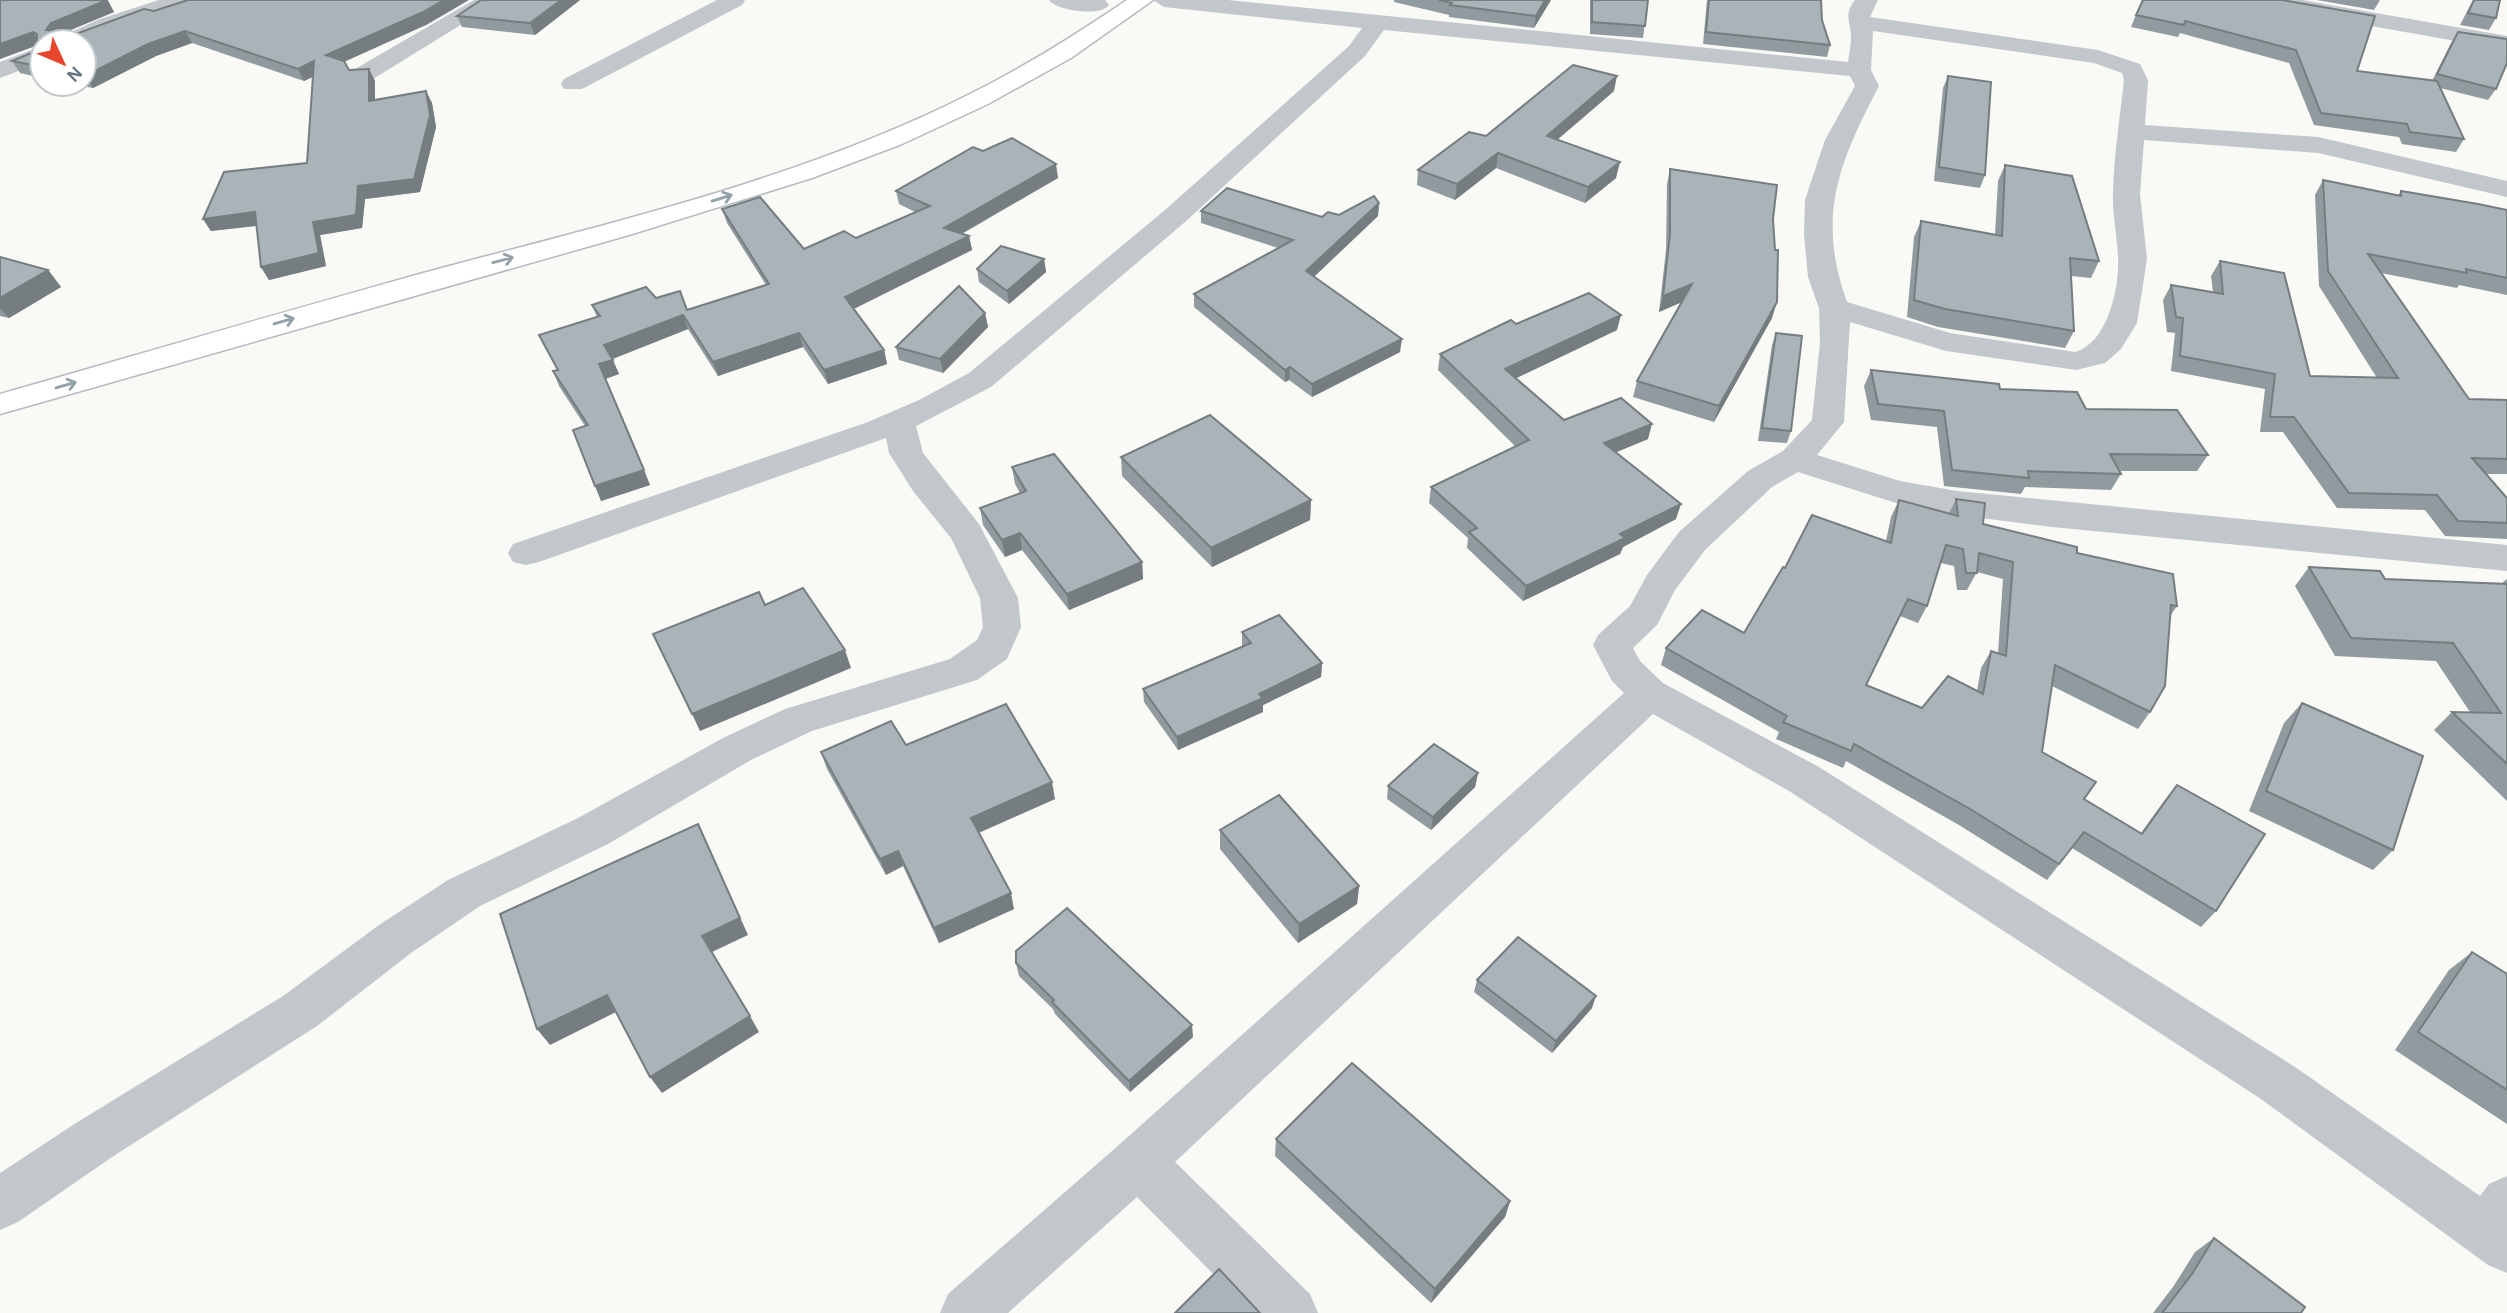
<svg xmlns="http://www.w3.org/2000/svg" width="2507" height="1313" font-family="'Alegreya Sans',sans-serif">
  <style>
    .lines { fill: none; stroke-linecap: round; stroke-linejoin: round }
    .secondary-casing { stroke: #b4bbbf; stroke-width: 3 }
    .street { fill: #c2c7cb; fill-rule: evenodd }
    .secondary { fill: #fff; fill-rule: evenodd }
    .wall { fill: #919a9e; fill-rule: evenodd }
    .shaded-wall { fill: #767d81 }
    .building { fill: #a9b3b8; stroke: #767d81; stroke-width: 2; fill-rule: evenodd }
    .oneway { stroke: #92a0a8 }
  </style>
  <rect width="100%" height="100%" fill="#f9f9f6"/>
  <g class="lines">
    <defs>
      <path id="secondary" d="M1127 0H1153L1071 58 988 104 902 144 812 178 629 235 0 414V394C141 354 282 312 423 273 608 223 801 180 972 93 1026 66 1077 34 1127 0Z"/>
    </defs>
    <use href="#secondary" class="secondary-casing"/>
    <g class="street">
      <path d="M159 0H192L189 5 116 29 84 43 56 42 60 37 100 19Z"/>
      <path d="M474 0H501L373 79H355L352 74 355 69Z"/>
      <path d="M717 0H745L742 5 582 89H564L561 84 564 79Z"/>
      <path d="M1049 0H1105L1109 5C1101 17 1057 11 1049 0Z"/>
      <path d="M1153 0H1228L1848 62C1849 54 1851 46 1851 38 1851 22 1843 15 1855 0H1878L1870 17 2098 50 2140 64 2148 80 2145 125 2318 137 2507 181V197L2318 153 2144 140 2140 194 2147 259 2137 323 2121 349 2105 363 2076 370 1946 351 1850 322 1844 422 1817 455 1900 481 1957 491 2507 545V571L2052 527 1957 515 1896 503 1798 472 1772 487 1705 550 1675 590 1657 625 1633 648 1640 661 1663 683 1819 767 2295 1067 2480 1196 2489 1184 2507 1176V1273L2488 1265 2261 1099 1789 791 1653 714 1175 1162 1310 1294 1318 1313H1252L1137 1197 1008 1313H940L948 1294 1120 1144 1624 693 1612 681 1593 645 1598 635 1630 606 1647 575 1679 532 1748 471 1783 451 1812 420 1820 342 1819 308 1808 277 1804 235 1805 200 1825 140 1855 86 1850 76 1384 30 1365 56 1185 222 991 387 916 426 923 453 979 524 1018 598 1021 627 1007 659 977 680 812 731 751 760 608 844 480 906 411 953 317 1026 112 1157 18 1222 0 1230V1173L76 1123 283 996 379 925 448 880 578 818 723 738 785 709 950 659 977 640 983 627 980 598 951 538 913 491 889 453 886 438 539 562 526 565 513 562 508 553 513 544 868 422 919 400 969 373 1165 210 1349 46 1362 28 1164 7ZM1873 31 2094 63 2122 73 2124 80C2120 117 2114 155 2113 192 2112 213 2117 235 2118 256 2120 286 2108 343 2075 352L1950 333 1847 302C1816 217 1839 162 1879 86L1871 70Z"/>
      <path d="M2253 0H2302L2507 36V50L2264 7Z"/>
      <path d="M42 46V62L0 78V62Z"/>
    </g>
    <use href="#secondary" class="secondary"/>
  </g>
  <g class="wall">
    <path d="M0 0H108L114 12 64 32 76 34 154 11 428 24 344 62 349 70 369 69 375 81V100L426 91 432 103 436 127 420 192 365 199 362 228 320 235 326 266 269 280 261 267 257 226 211 231 203 219 307 163 313 77 304 81 192 43 156 56 93 88 72 84H84V42H42V78L20 73 12 61 36 51 37 45 0 59Z"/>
    <path d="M481 0H580L535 35 462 27 457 16Z"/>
    <path d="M1394 0H1551L1534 28 1449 17V15L1394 2Z"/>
    <path d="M1590 0H1648L1643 38 1590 34Z"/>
    <path d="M1707 0H1823L1821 1 1822 20 1830 45 1827 57 1703 44Z"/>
    <path d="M2142 0H2282L2357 71 2432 81 2451 43 2458 32 2496 89 2488 100 2440 88 2464 139 2456 152 2402 144 2399 137 2314 125 2289 63 2180 33 2178 37 2131 27Z"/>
    <path d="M2317 0H2380L2374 10Z"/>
    <path d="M2473 0H2500L2496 18 2489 30 2460 25Z"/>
    <path d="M1948 76 1985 175 1980 188 1934 181 1943 88Z"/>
    <path d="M1614 91 1557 140 1616 178 1585 203 1496 168 1455 200 1417 185 1418 170 1486 136Z"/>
    <path d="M983 151 1058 178 962 234 969 236 972 250 854 309 884 350 887 364 828 384 803 347 718 376 688 329 612 359 619 374 605 379 650 485 601 501 585 426 559 386 553 371 557 370 539 335 597 317 592 305 656 298 687 310 766 285 727 223 722 209 804 249 856 238 915 212 899 204 896 191Z"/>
    <path d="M2005 165 2099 261 2091 278 2071 276 2074 331 2065 348 1938 327 1907 317 1914 237 1921 221 1995 235 1998 181Z"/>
    <path d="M1670 169 1773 219 1772 318 1714 422 1633 397 1637 381 1681 302 1659 312 1666 250 1667 184Z"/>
    <path d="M2323 180 2398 195 2401 191 2507 210V295L2459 285 2457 288 2381 273 2469 399 2507 400V474H2485L2507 498V539L2445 536 2425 510 2337 508 2283 432H2260L2265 389 2171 371 2175 333 2167 332 2163 300 2171 285 2213 292 2211 276 2220 261 2310 376 2377 378 2319 286 2315 195Z"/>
    <path d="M1379 203 1378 216 1314 277 1400 352 1312 397 1289 380 1285 382 1194 307V294L1278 248 1201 223V211L1322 217 1339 215Z"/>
    <path d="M0 257 48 270 61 287 9 318 0 316Z"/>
    <path d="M1044 259 1046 272 1009 304 979 282 977 269Z"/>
    <path d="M985 313 988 327 943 373 899 360 896 347Z"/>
    <path d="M1516 324 1617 330 1516 378 1564 420 1648 439 1616 452 1676 519 1623 547 1620 554 1523 601 1467 548 1468 538 1429 503 1431 487 1516 447 1438 370 1440 354Z"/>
    <path d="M1776 333 1791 431 1787 443 1758 441 1772 345Z"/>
    <path d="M1871 370 2000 389 2086 409 2208 455 2197 471H2119L2121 474 2111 490 2025 487 2021 494 1944 486 1937 427 1871 420 1864 386Z"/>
    <path d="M1121 457 1311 500 1310 520 1212 567 1122 476Z"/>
    <path d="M1012 467 1142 562 1143 579 1069 610 1022 550 1005 557 983 525 980 508 1020 493 1015 484Z"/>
    <path d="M1956 499 1983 524 2077 553 2177 606 2171 615 2150 712 2138 729 2052 686 2042 752 2084 799 2141 833 2164 801 2177 785 2216 911 2201 927 2072 848 2047 880 1959 825 1846 761 1843 768 1776 739 1779 732 1661 665 1666 648 1744 633 1785 568 1886 541 1891 517 1899 500 1949 513ZM1941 563 1954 566 1957 590H1967L1977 572 2003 579 1998 653 1991 651 1981 668 1977 691 1922 708 1866 685 1900 616 1918 623 1927 606Z"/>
    <path d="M2309 567 2385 579 2502 583 2507 579V801L2434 730 2452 712H2470L2436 661 2335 656 2295 586Z"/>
    <path d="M1242 632 1322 663 1321 677 1263 705V712L1178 750 1144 702 1143 689 1242 646Z"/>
    <path d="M2302 703 2393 850 2373 870 2249 811 2284 723Z"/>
    <path d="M906 745 1055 799 979 833 1014 909 939 943 903 866 886 875 827 769 821 752Z"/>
    <path d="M1478 773 1475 787 1431 830 1387 799 1388 786Z"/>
    <path d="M1220 830 1359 886 1357 904 1298 943 1220 849Z"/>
    <path d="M2472 952 2507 974V1124L2395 1050 2449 970Z"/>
    <path d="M1016 963 1193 1037 1130 1092 1055 1014 1053 1009 1019 976Z"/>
    <path d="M1477 980 1592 1008 1552 1053 1474 992Z"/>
    <path d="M1276 1139 1510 1201 1505 1217 1431 1303 1275 1156Z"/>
    <path d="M2214 1238 2301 1313H2153L2173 1287 2195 1252Z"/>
  </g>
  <g class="shaded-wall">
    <path d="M107 0 114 12 59 35 46 30 51 23Z"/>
    <path d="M444 0H469L428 24 332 67 326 55Z"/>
    <path d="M561 0H580L535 35 530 23Z"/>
    <path d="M1545 0H1551L1534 28 1536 16Z"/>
    <path d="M185 31 192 43 156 56 93 88 85 76 148 44Z"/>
    <path d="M33 32 41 44 0 59V44Z"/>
    <path d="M314 61 320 73 304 81 298 69Z"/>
    <path d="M369 69 375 81V114L369 101Z"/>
    <path d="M1617 76 1614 91 1544 151 1547 136Z"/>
    <path d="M426 91 432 103 436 127 420 192 365 199 362 228 320 235 326 266 269 280 261 267 313 222Z"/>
    <path d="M1498 153 1496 168 1455 200 1457 184Z"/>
    <path d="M1620 162 1616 178 1585 203 1588 187Z"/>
    <path d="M1056 164 1058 178 946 242 944 228Z"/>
    <path d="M1379 203 1378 216 1306 284V271Z"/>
    <path d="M255 212 263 225 211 231 203 219Z"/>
    <path d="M969 236 972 250 849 311 845 297Z"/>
    <path d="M1044 259 1046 272 1009 304 1007 291Z"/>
    <path d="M48 270 61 287 9 318 0 308V298Z"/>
    <path d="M1692 284 1687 300 1659 312 1663 296Z"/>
    <path d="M1777 302 1772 318 1714 422 1719 406Z"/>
    <path d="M985 313 988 327 943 373 940 359Z"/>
    <path d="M683 315 688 329 610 360 604 345Z"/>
    <path d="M1621 315 1617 330 1502 385 1505 369Z"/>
    <path d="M799 333 803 347 718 376 713 362Z"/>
    <path d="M1402 339 1400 352 1312 397V384Z"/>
    <path d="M884 350 887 364 828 384 824 370Z"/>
    <path d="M613 360 619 374 605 379 599 364Z"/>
    <path d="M1290 367 1289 380 1285 382V370Z"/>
    <path d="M1652 424 1648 439 1600 459 1604 443Z"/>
    <path d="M644 470 650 485 601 501 595 486Z"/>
    <path d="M1311 500 1310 520 1212 567 1211 548Z"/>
    <path d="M1681 504 1676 519 1623 547 1620 554 1523 601 1526 586 1620 534Z"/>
    <path d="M1020 533 1022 550 1005 557 1002 540Z"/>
    <path d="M1142 562 1143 579 1069 610 1067 594Z"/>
    <path d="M845 650 851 668 700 731 692 714Z"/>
    <path d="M1322 663 1321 677 1263 705V712L1178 750 1177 737 1259 694Z"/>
    <path d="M1478 773 1475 787 1431 830 1433 817Z"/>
    <path d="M1052 782 1055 799 975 834 971 818Z"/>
    <path d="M698 824 748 935 712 952 702 936Z"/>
    <path d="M898 851 903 866 886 875 880 859Z"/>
    <path d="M1359 886 1357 904 1298 943 1299 924Z"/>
    <path d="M1011 893 1014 909 939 943 934 928Z"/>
    <path d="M607 995 618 1011 550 1045 537 1029Z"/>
    <path d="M1596 996 1592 1008 1552 1053 1556 1041Z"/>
    <path d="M750 1016 759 1032 662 1093 650 1077Z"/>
    <path d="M1192 1025 1193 1037 1130 1092 1129 1081Z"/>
    <path d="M1510 1201 1505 1217 1431 1303 1435 1289Z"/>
  </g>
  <g class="building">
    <path d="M0 0H107L51 23 46 30 76 34 144 9 154 11 188 0H444L423 12 326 55 344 61 349 70 369 69V101L426 91 430 115 414 179 358 186 356 215 313 222 319 253 261 267 255 212 203 219 224 172 307 163 314 61 298 69 185 31 148 44 85 76H84V42H42V67L12 61 36 51 37 34 33 32 0 44Z"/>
    <path d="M481 0H561L530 23 457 16Z"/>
    <path d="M1439 0H1545L1536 16 1450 5 1452 3Z"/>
    <path d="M1592 0H1648L1645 26 1592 22Z"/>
    <path d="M1709 0H1821L1822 20 1830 45 1706 32Z"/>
    <path d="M2143 0H2282L2375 16 2357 71 2437 81 2464 139 2410 132 2407 124 2321 113 2296 50 2185 21 2184 25 2136 15Z"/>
    <path d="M2474 0H2500L2496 18 2468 13Z"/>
    <path d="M2458 32 2507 39V63L2496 89 2437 74Z"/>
    <path d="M1573 65 1617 76 1547 136 1620 162 1588 187 1498 153 1457 184 1418 170 1469 132 1486 136Z"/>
    <path d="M1948 76 1991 82 1985 175 1939 167Z"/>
    <path d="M1012 138 1056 164 944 228 969 236 845 297 884 350 824 370 799 333 713 362 683 315 604 345 613 360 599 364 644 470 595 486 573 430 588 425 553 371 558 370 539 335 600 316 592 305 646 287 656 298 680 291 687 310 769 284 722 209 760 197 804 249 844 231 856 238 930 206 896 191 973 147 983 151Z"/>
    <path d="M2005 165 2072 176 2099 261 2070 258 2074 331 1945 309 1914 300 1921 221 2002 236Z"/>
    <path d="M1670 169 1777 185 1773 219 1775 250H1778L1777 302 1719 406 1637 381 1692 284 1663 296 1670 234Z"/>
    <path d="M2323 180 2401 196V191L2478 204 2507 210V278L2466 269 2467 273 2368 254 2469 399 2507 400V459L2472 458 2507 498V523L2458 521 2437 495 2349 493 2294 417H2270L2275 374 2180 356 2183 318 2176 317 2171 285 2223 294 2220 261 2284 273 2310 376 2398 378 2328 271Z"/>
    <path d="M1227 188 1322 217 1328 212 1339 215 1374 196 1379 203 1306 271 1402 339 1312 384 1290 367 1285 370 1194 294 1293 240 1201 211Z"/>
    <path d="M1001 246 1044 259 1007 291 977 269Z"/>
    <path d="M0 257 48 270 0 298Z"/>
    <path d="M959 286 985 313 940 359 896 347Z"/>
    <path d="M1589 293 1621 315 1505 369 1564 420 1621 398 1652 424 1604 443 1681 504 1620 534 1625 538 1526 586 1469 532 1477 528 1431 487 1529 440 1440 354 1511 320 1516 324Z"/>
    <path d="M1776 333 1802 336 1791 431 1762 428Z"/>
    <path d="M1871 370 1999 384 2000 389 2077 392 2086 409 2177 410 2208 455 2110 454 2121 474 2028 471 2029 478 1952 470 1944 411 1878 404Z"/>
    <path d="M1210 415 1311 500 1211 548 1121 457Z"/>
    <path d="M1054 454 1142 562 1067 594 1020 533 1002 540 980 508 1026 491 1012 467Z"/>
    <path d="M1956 499 1985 503 1983 524 2077 547V553L2173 574 2177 606 2171 605 2165 686 2150 712 2055 665 2042 752 2096 782 2084 799 2142 834 2177 785 2265 834 2216 911 2084 832 2059 864 1970 809 1854 744 1851 751 1783 722 1787 716 1666 648 1702 610 1744 633 1783 567 1785 568 1812 515 1891 543 1899 500 1958 516ZM1946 545 1963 549 1966 573H1977L1979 553 2013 562 2006 656 1991 651 1983 694 1948 676 1922 708 1866 685 1908 599 1927 606Z"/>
    <path d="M2309 567 2380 571 2385 579 2507 584V764L2452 712 2501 713 2453 643 2351 638Z"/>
    <path d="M803 588 845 650 692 714 653 634 759 592 765 605Z"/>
    <path d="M1279 615 1322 663 1259 694 1263 698 1177 737 1143 689 1251 643 1242 632Z"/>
    <path d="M2302 703 2423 756 2393 850 2266 791Z"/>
    <path d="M1006 704 1052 782 971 818 1011 893 934 928 898 851 880 859 821 752 891 721 906 745Z"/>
    <path d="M1434 744 1478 773 1433 817 1388 786Z"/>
    <path d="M1279 795 1359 886 1299 924 1220 830Z"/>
    <path d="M698 824 740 918 702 936 750 1016 650 1077 607 995 537 1029 500 914Z"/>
    <path d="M1067 908 1192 1025 1129 1081 1052 1002 1054 1000 1016 963V951Z"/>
    <path d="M1518 937 1596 996 1556 1041 1477 980Z"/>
    <path d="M2472 952 2507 974V1090L2418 1032Z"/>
    <path d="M1352 1063 1510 1201 1435 1289 1276 1139Z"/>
    <path d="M2214 1238 2305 1307 2301 1313H2162L2192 1274Z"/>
    <path d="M1219 1269 1260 1313H1175Z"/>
  </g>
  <defs><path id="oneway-shaft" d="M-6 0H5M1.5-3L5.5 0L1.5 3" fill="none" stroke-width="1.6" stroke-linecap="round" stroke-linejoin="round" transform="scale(1.75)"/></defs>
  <g class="oneway">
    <use href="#oneway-shaft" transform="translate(722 198) rotate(-17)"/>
    <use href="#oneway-shaft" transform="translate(503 260) rotate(-15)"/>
    <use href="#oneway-shaft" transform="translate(284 321) rotate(-16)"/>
    <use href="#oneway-shaft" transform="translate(66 385) rotate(-16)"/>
  </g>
  <g transform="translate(63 63) rotate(134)"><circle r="33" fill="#ffffff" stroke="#c1c9cd" stroke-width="2"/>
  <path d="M0-5L12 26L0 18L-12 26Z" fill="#e5452a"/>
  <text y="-10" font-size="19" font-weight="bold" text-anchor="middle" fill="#637782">N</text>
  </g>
</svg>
